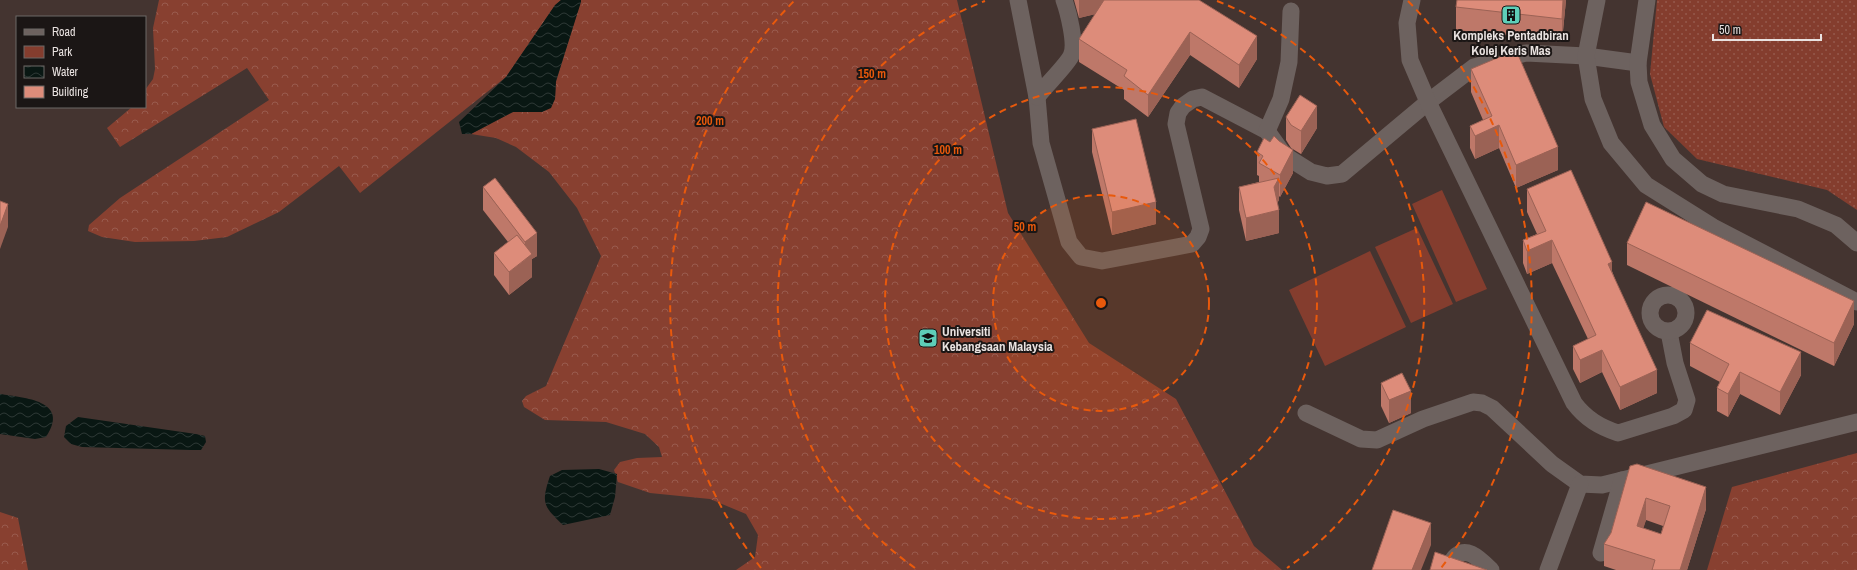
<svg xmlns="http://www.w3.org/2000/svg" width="1857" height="570" font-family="'Archivo Narrow',sans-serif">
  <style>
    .built { fill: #443430; fill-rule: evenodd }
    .green { fill: url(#green-dots) }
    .forest { fill: url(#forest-crowns) }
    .pitch { fill: #843d2e }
    .water { fill: url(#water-waves) }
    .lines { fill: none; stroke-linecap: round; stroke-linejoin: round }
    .minor { stroke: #6d625f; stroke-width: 17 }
    .wall { fill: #be7869; fill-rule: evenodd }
    .shaded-wall { fill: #9b6255 }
    .building { fill: #dd8c7a; stroke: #9b6255; fill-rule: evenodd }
    .ring { fill: none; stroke: #e8590c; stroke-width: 2; stroke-dasharray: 7 5 }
    .labels { text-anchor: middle; stroke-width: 4; stroke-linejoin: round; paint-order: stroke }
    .poi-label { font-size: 13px; font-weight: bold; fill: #e9e2e0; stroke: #1b1615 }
    .centre { fill: #e8590c; stroke: #1b1615; stroke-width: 2 }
    .ring-label { font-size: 12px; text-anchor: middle; font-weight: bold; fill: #e8590c; stroke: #1b1615; stroke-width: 4; stroke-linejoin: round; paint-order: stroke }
  </style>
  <defs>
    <pattern id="green-dots" width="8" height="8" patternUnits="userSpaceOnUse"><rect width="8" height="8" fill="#843d2e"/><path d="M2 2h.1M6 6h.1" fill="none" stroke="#95594c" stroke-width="1.8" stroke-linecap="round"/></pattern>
    <pattern id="forest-crowns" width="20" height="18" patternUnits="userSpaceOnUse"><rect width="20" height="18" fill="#884030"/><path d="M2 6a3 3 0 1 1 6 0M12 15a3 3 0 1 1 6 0" fill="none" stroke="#995b4e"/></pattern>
    <pattern id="water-waves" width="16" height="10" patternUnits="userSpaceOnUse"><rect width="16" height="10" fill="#091713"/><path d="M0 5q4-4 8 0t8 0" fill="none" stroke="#2d3835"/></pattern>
  </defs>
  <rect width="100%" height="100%" fill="#372d2b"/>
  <path class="built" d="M0 0H1857V570H0ZM17 17H145V107H17Z"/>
  <path class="green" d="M1657 0H1857V210L1827 190 1697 159 1664 127 1650 74Z"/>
  <g class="forest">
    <path d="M159 0H561L555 6 506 77 360 193 339 166 279 212 227 237 194 241 135 242 102 237 88 231 89 225 120 198 269 100 247 68 120 147 107 128 132 107H145V90L153 79 155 69 153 28Z"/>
    <path d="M581 0H957L1008 213 1089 343 1176 399 1254 546 1282 570H736L755 557 758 535 746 514 710 499 650 493 618 482 614 470 620 462 637 458 662 457 659 447 645 434 606 422 545 420 524 407 522 401 526 396 546 386 601 256 577 208 549 172 516 147 496 138 471 134 513 112H542L555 99 556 82Z"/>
    <path d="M1857 453V570H1707L1732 487Z"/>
    <path d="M0 512 18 518 28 570H0Z"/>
  </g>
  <g class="pitch">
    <path d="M1442 190 1487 289 1456 302 1412 204Z"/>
    <path d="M1417 228 1453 304 1411 323 1375 247Z"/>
    <path d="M1370 251 1406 327 1325 366 1289 290Z"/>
  </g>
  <g class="water">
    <path d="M561 0H581V2L556 81 555 99 551 108 542 112H513L471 134H462L459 122 506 77 555 5Z"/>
    <path d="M0 394C24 398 71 400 46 437L35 439 0 434Z"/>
    <path d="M78 417 196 434 205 436 206 442 201 450H191L82 447 71 444 64 437 66 426Z"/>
    <path d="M599 469 617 474 615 497 610 515 563 525C543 506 541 503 550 476L562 470Z"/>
  </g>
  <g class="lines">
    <g class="minor">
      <path d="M1018 0 1037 97 1041 143 1069 242 1081 257 1102 261 1192 244 1198 237 1201 229 1176 124 1178 113 1183 106 1193 99 1202 97 1267 131 1284 155 1311 172 1327 176 1342 174 1428 102 1474 67 1526 53 1586 56 1638 63"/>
      <path d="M1412 0 1407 23 1410 60 1428 102 1574 403C1586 419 1600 427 1618 433L1673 416 1684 410 1687 400 1675 363 1669 332"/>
      <path d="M1597 0 1586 56 1593 99 1611 143 1646 185 1713 227 1857 302"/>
      <path d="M1647 0 1638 63 1639 82 1652 125 1673 159 1702 184 1723 194 1798 209 1836 225 1857 243"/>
      <path d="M1037 97C1045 86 1066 66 1071 56 1077 45 1068 11 1064 0"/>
      <path d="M1267 131 1281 99 1289 62 1291 11"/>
      <circle cx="1668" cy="313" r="18"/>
      <path d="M1306 413 1361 439 1377 440 1423 419 1473 402 1482 403 1492 408 1552 464 1580 484 1602 485 1857 422"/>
      <path d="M1601 553 1622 480"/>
      <path d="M1455 570 1452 561C1464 542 1480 559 1491 570"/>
      <path d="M1548 570 1580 484"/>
    </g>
  </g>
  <g class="wall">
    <path d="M1074 0H1199L1257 59 1239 88 1190 55 1148 117 1124 99V90L1079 62V39L1095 14 1079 18Z"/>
    <path d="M1457 0H1566L1562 41 1456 30V7Z"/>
    <path d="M1471 69 1558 170 1516 188 1499 148 1475 159 1470 148V126L1483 120 1471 92Z"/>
    <path d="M1286 117 1317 128 1301 154 1291 148 1286 140Z"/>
    <path d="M1092 129 1156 224 1112 235 1092 152Z"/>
    <path d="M1257 152 1293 173 1280 197 1279 196V200L1277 202 1279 233 1246 241 1239 210V187L1259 182V176L1257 175Z"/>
    <path d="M483 187 537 256 532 259V277L509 295 494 275V253L508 242 483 210Z"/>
    <path d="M1527 189 1612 271 1657 393 1620 410 1602 372 1580 383 1573 369V346L1588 339 1552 263 1527 274 1523 263V240L1537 234 1527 212Z"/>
    <path d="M1627 243 1854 324 1834 366 1627 265Z"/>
    <path d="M1690 343 1801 375 1780 415 1740 394 1728 417 1717 411V388L1720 382 1690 366Z"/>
    <path d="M1381 383 1411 413 1389 423 1381 406Z"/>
    <path d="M1630 466 1706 509 1687 570H1616L1604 566V544L1611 533ZM1646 520 1663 526 1661 534 1643 528Z"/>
  </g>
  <g class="shaded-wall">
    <path d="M1079 0H1113V10L1079 18Z"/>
    <path d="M1563 0H1566L1562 41V19Z"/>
    <path d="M1190 32V55L1148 117V95Z"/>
    <path d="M1257 36V59L1239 88V65Z"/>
    <path d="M1317 106V128L1301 154V131Z"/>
    <path d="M1499 125V148L1475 159V136Z"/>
    <path d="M1558 147V170L1516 188V165Z"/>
    <path d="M1293 150V173L1280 197V175Z"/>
    <path d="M1279 178V200L1274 210V187Z"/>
    <path d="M1156 202V224L1112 235V212Z"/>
    <path d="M8 204V227L0 249V226Z"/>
    <path d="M1279 210V233L1246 241V218Z"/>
    <path d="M537 233V256L532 259V277L509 295V272L525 260V242Z"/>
    <path d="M1552 240V263L1527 274V251Z"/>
    <path d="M1612 262V285L1608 264Z"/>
    <path d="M1854 301V324L1834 366V343Z"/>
    <path d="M1602 350V372L1580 383V360Z"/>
    <path d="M1801 352V375L1780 415V392Z"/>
    <path d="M1657 370V393L1620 410V387Z"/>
    <path d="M1740 372V394L1728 417V394Z"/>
    <path d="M1411 391V413L1389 423V400Z"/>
    <path d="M1706 487V509L1687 570H1680Z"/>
    <path d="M1646 498V520L1637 549V526Z"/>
    <path d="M1431 523V545L1421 570H1412Z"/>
  </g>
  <g class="building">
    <path d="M1104 0H1199L1257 36 1239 65 1190 32 1148 95 1124 76 1127 70 1079 39Z"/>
    <path d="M1457 0H1563L1562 19 1456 7Z"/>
    <path d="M1516 50 1558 147 1516 165 1499 125 1475 136 1470 126 1492 116 1471 69Z"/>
    <path d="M1300 95 1317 106 1301 131 1291 125 1286 117Z"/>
    <path d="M1136 119 1156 202 1112 212 1092 129Z"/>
    <path d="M1274 136 1279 141 1293 150 1280 175 1259 163 1263 156 1257 152 1264 138 1270 142Z"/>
    <path d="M1571 170 1612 262 1608 264 1657 370 1620 387 1602 350 1580 360 1573 346 1596 335 1552 240 1527 251 1523 240 1546 231 1527 189Z"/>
    <path d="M495 178 537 233 525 242 483 187Z"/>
    <path d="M1279 178 1274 187 1279 210 1246 218 1239 187Z"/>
    <path d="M0 201 8 204 0 226Z"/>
    <path d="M1646 202 1854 301 1834 343 1627 243Z"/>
    <path d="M517 235 532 254 509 272 494 253Z"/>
    <path d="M1707 310 1801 352 1780 392 1740 372 1728 394 1717 388 1729 364 1690 343Z"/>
    <path d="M1402 373 1411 391 1389 400 1381 383Z"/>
    <path d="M1637 464 1706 487 1680 570H1652L1655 560 1604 544 1611 533 1630 466ZM1646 498 1670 506 1661 534 1637 526Z"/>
    <path d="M1393 510 1431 523 1412 570H1372Z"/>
    <path d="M1435 552 1487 570H1430Z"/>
  </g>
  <circle cx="1101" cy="303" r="108" fill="#e8590c" fill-opacity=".12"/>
  <g class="ring">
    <circle cx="1101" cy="303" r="108"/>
    <circle cx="1101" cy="303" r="216"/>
    <path d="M915 568A324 324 0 0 1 985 1M1217 1A324 324 0 0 1 1287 568"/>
    <path d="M761 568A431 431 0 0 1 794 1M1408 1A431 431 0 0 1 1441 568"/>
  </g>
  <defs>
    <symbol id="building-square" viewBox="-11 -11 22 22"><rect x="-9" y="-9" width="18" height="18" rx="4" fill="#5eceb8" stroke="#1b1615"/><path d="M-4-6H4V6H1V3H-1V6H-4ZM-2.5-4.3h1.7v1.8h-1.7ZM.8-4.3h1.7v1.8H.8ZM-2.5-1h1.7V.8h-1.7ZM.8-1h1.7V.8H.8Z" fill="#111"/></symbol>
    <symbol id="university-square" viewBox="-11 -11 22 22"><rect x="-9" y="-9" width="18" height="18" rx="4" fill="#5eceb8" stroke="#1b1615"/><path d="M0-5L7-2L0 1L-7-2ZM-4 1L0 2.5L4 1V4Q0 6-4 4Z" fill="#111"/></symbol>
  </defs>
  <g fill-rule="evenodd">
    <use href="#building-square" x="1500" y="4" width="22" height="22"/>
    <use href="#university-square" x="917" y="327" width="22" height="22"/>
  </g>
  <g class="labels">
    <g class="poi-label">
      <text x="1511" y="40">Kompleks Pentadbiran<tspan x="1511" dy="15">Kolej Keris Mas</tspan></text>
      <text x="942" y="336" text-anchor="start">Universiti<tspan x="942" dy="15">Kebangsaan Malaysia</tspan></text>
    </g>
  </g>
  <circle cx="1101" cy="303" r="6" class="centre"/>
  <g class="ring-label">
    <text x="872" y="78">150 m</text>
    <text x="710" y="125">200 m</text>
    <text x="948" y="154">100 m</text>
    <text x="1025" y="231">50 m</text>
  </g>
  <rect x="16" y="16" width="130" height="92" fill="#1b1615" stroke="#6d6866"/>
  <rect x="24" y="29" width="20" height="6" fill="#6d625f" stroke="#6d6866"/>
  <text x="52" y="36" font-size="12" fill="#e9e2e0">Road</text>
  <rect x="24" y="46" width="20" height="12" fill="#843d2e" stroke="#6d6866"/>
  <text x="52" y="56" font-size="12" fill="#e9e2e0">Park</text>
  <rect x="24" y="66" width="20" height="12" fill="url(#water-waves)" stroke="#6d6866"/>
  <text x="52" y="76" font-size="12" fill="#e9e2e0">Water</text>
  <rect x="24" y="86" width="20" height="12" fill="#dd8c7a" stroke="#6d6866"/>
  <text x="52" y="96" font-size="12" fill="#e9e2e0">Building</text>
  <path d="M1713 34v6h108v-6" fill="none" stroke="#e9e2e0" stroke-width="2"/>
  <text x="1719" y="34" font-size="12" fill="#e9e2e0" stroke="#1b1615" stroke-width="3" paint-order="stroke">50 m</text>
</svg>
